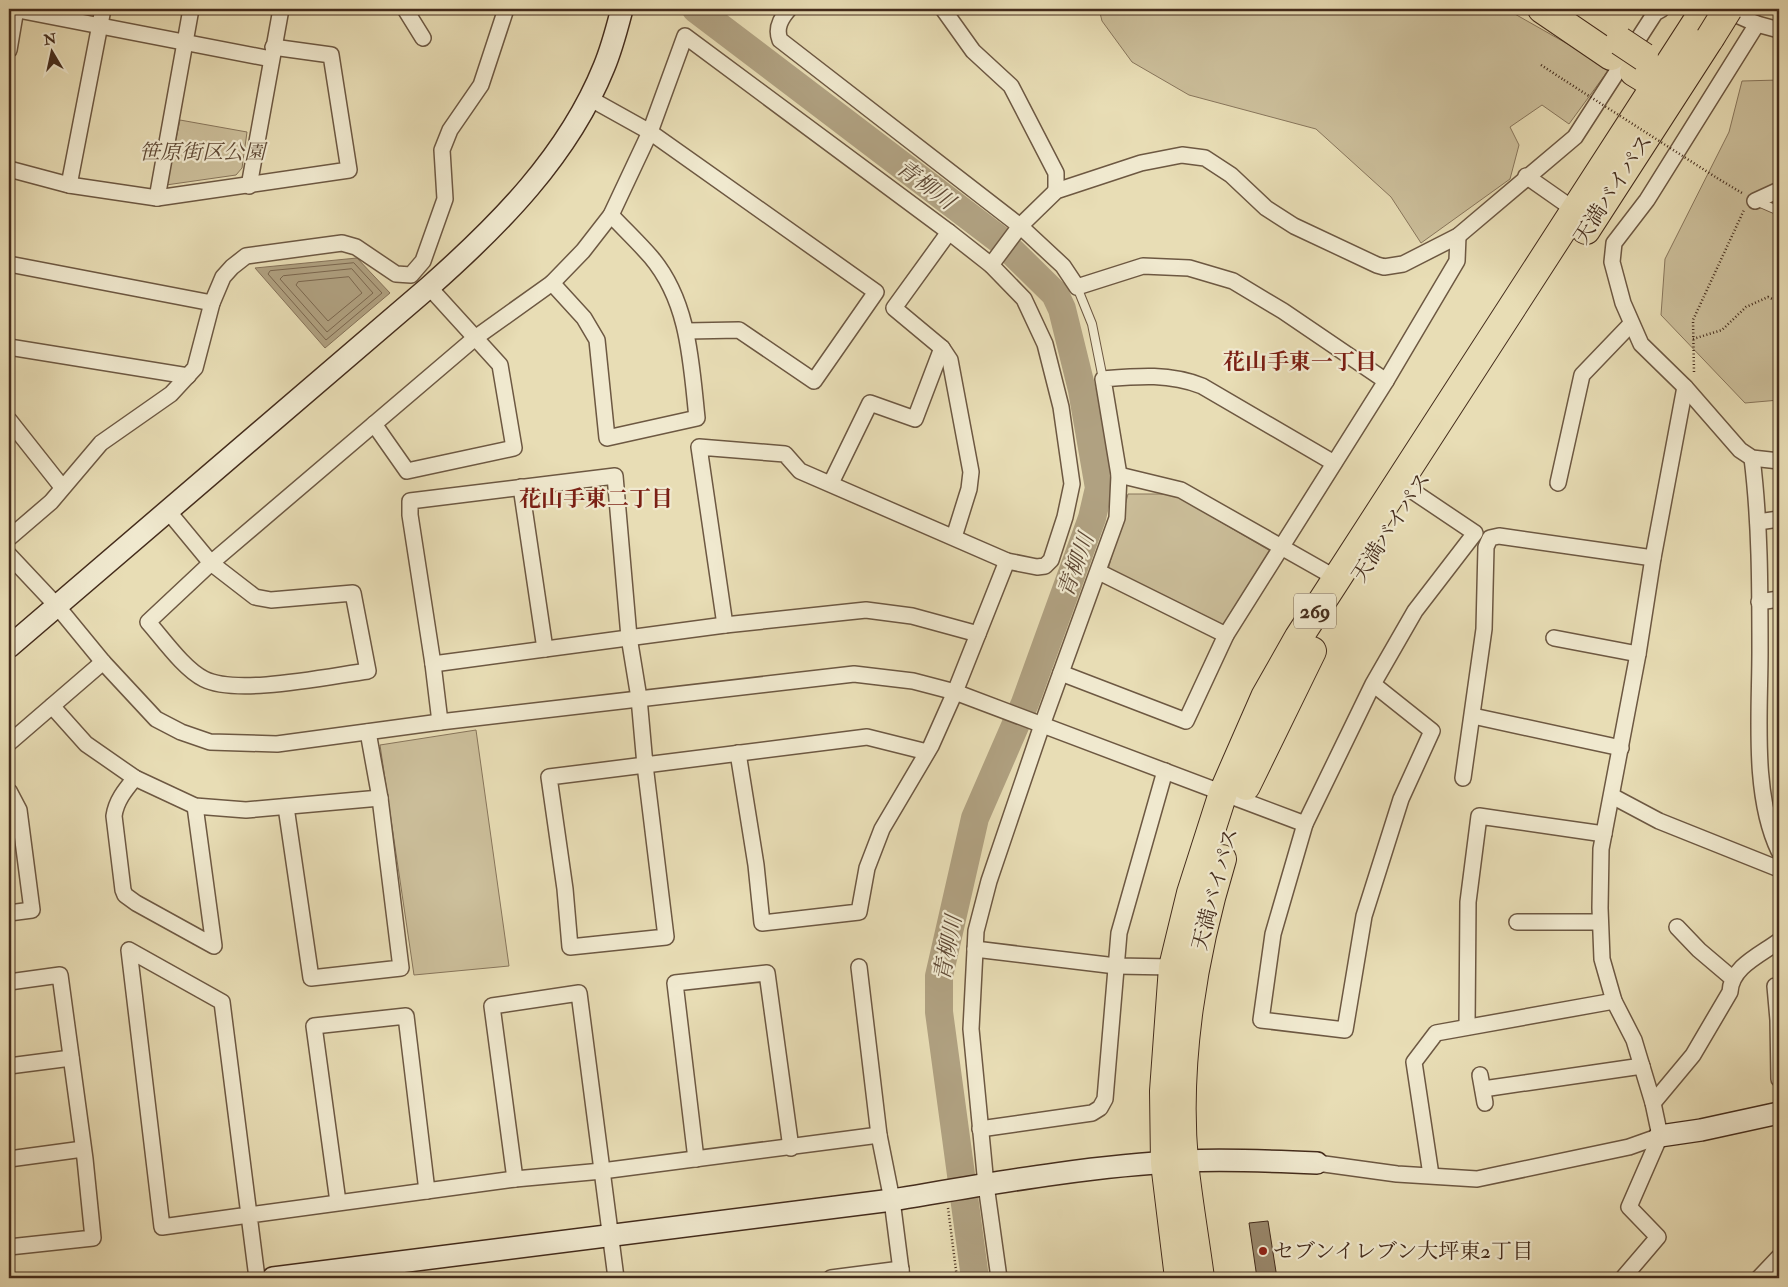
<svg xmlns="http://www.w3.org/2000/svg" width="1788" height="1287" font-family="'IM FELL Double Pica','Noto Serif JP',serif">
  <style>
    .green { fill: #ccbf9b; stroke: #88765c }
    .water { fill: #b0a181; stroke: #857259 }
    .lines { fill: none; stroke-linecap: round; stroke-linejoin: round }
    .shore { stroke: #7a664e; stroke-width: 1 }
    .river { stroke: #b0a181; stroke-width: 28 }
    .building { fill: #99886c; stroke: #442c1c }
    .lane-casing { stroke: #6d5842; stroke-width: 10 }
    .street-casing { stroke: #6d5842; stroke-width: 18 }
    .secondary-casing { stroke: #442c1c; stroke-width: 24 }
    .highway-casing { stroke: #442c1c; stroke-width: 30 }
    .path { stroke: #442c1c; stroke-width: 2.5; stroke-dasharray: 1 2.5; stroke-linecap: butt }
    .lane { stroke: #f0e9cf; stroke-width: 8 }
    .street { stroke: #f0e9cf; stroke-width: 15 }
    .secondary { stroke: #f0e9cf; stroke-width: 21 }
    .highway { stroke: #e8ddb5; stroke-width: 28 }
    .highway-bridge-casing { stroke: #442c1c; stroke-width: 30; stroke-linecap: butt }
    .path-bridge { stroke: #442c1c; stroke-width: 2.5; stroke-dasharray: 1 2.5; stroke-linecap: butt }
    .highway-bridge { stroke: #e8ddb5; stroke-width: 28 }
    .poi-dot { fill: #8f2418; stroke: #f0e9cf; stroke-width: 2 }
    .labels { text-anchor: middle; stroke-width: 4.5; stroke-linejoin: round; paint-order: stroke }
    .shield { fill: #f0e9cf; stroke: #786552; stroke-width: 1 }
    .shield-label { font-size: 20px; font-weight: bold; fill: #442c1c }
    .park-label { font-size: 21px; font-style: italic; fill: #5f4935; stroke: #f0e9cf }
    .street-label { font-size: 21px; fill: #442c1c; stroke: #f0e9cf }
    .poi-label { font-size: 21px; fill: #442c1c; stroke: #f0e9cf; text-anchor: start }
    .water-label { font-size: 22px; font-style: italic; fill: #5f4935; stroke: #f0e9cf }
    .neighbourhood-label { font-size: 22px; font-weight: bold; fill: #7a1f14; stroke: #f0e9cf }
  </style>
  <rect width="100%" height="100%" fill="#e8ddb5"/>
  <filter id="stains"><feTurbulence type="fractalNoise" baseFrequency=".004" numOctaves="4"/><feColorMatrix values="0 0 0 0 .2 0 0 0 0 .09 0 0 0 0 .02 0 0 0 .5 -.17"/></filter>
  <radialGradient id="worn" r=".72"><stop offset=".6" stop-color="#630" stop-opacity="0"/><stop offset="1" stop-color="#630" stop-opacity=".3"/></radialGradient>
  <g class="green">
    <path d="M1099 9H1506L1610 68 1569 124 1542 105 1510 127 1519 145 1510 179 1421 243 1391 197 1316 129 1189 95 1132 62 1102 21Z"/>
    <path d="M1779 80V400L1745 403 1661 315 1665 259 1729 132 1742 81Z"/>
    <path d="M180 120 247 132 242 168 236 175 166 185Z"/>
    <path d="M1128 494H1173L1272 552 1222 626 1108 570Z"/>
    <path d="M476 730 509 966 414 975 380 745Z"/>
  </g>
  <path class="water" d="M357 258 390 293 325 348 255 268Z"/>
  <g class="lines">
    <g class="shore">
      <path d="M354 263 382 293 326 340 268 274 270 271Z"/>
      <path d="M352 269 373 293 327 332 280 279 283 276Z"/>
      <path d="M349 277 362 293 328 321 296 285 298 282Z"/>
    </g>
    <path class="river" d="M696 9 1000 240 1055 294 1062 309 1082 390 1099 488 1092 518 1025 703 975 818 939 976V1012L975 1278"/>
  </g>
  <path class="building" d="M1268 1221 1277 1278H1257L1249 1223Z"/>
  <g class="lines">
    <defs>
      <g id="lane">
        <path d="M1756 201 1779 211"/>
        <path d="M1077 287 1092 324 1103 379"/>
      </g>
      <g id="street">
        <path d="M13 9 271 59"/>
        <path d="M405 9 423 38"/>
        <path d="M789 9C781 18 775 28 780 40L1020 226 1063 266 1077 287 1143 266 1189 268 1233 281 1283 311 1386 381"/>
        <path d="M943 9 973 51 1011 86 1056 173V191"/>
        <path d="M1723 9 1757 24 1779 30"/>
        <path d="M1757 24 1647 200 1614 243 1612 262 1623 303 1641 344 1685 387 1740 450 1752 458 1779 461"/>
        <path d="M9 50 16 9"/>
        <path d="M589 98 650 132 876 292 814 381 739 330 687 331"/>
        <path d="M9 169 69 185 157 198 349 170 331 55 273 47"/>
        <path d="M1526 176 1576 211"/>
        <path d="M69 185 103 9"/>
        <path d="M249 186 281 9"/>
        <path d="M157 198 191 9"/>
        <path d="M1755 201 1779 190"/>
        <path d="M949 232 894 308 942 348 950 360 971 472 969 489 954 537"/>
        <path d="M9 264 212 303"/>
        <path d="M991 265 1020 226 1056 191 1141 163 1182 155 1205 158 1231 175 1266 208 1294 226 1377 265 1384 267 1403 264 1458 236 1575 137 1655 13 1662 9"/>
        <path d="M552 283 584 318 597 340 607 438 697 418C691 362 689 302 651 257 638 242 624 229 611 215"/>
        <path d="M9 347 188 376"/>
        <path d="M9 420 62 487"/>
        <path d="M374 424 407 471 514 448 500 365 429 287"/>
        <path d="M1752 458C1760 522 1760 587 1760 652 1760 713 1752 795 1779 851"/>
        <path d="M1119 475 1181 490 1336 578"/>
        <path d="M831 483 870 403 915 419 942 348"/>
        <path d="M1558 483 1582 375 1631 324"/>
        <path d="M521 487 545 649"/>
        <path d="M168 511 211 563 475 338 552 283 583 251 611 215 650 132 685 36 949 232 991 265 1024 299 1045 344 1061 407 1072 484 1065 517 1051 560 1045 566 1037 567 1007 561 800 471 785 454 699 447 725 625"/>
        <path d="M1758 522 1779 519"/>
        <path d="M9 538 51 502 101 443 171 394 195 368 212 303 223 277 232 267 246 256 342 243 356 247 396 274 411 275 423 261 445 199 442 150 450 130 481 85 506 9"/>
        <path d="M9 555 57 606 103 662 156 719 181 732 210 742 277 744 440 722 854 674 913 681 955 692 1305 824"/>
        <path d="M211 563 255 597 271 600 353 593 368 671C330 676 237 696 204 679 184 669 163 639 148 622Z"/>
        <path d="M1099 572 1226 635"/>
        <path d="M1759 602 1779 599"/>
        <path d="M1554 638 1638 654"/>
        <path d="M433 664 725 625 866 610 912 616 978 634"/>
        <path d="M1061 673 1186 721 1226 635 1386 381 1457 261 1458 236"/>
        <path d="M1373 684 1432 731 1401 799 1364 916 1345 1030 1261 1020 1273 934 1305 824 1373 684 1415 611 1475 533 1414 492"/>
        <path d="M52 706 86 744 135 778 195 806 246 810 380 798"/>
        <path d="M1473 716 1621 748"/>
        <path d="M440 722 433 664 410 515V501L615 476 629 637 639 698 645 765 867 737 927 752"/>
        <path d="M9 743 103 662"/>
        <path d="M738 753 756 865 762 923 859 912 867 868 882 829 931 746 955 692 1007 561"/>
        <path d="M645 765 666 937 570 947 565 889 549 777Z"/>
        <path d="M135 778C125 790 116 801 114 816L123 890 125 895 136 903 214 946 195 806"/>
        <path d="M1463 778 1484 629 1486 547 1490 538 1499 536 1653 558"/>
        <path d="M9 791 19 810 32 910 9 913"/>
        <path d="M1612 796 1659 821 1779 869"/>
        <path d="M286 807 311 978 401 968 380 798 368 732"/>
        <path d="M1517 922H1600"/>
        <path d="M1677 927 1699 950 1732 978"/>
        <path d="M975 949 1116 966 1173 967"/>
        <path d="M129 950 222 1002 249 1215 162 1227Z"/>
        <path d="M859 967 879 1135 892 1200 902 1278"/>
        <path d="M9 982 60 975 85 1159 93 1238 9 1247"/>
        <path d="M1775 986 1778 1020 1779 1079"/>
        <path d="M1467 1027 1468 902 1479 816 1604 834"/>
        <path d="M9 1066 71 1058"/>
        <path d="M1480 1075 1485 1103"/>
        <path d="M1483 1089 1642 1066"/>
        <path d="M1653 1103 1693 1055 1730 992C1731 967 1760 955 1779 941"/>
        <path d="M980 1129 1092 1113 1100 1108 1105 1099 1119 933 1165 771"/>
        <path d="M9 1159 83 1149"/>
        <path d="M696 1159 675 983 767 973 791 1148"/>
        <path d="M1317 1163 1397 1174 1477 1179 1629 1147 1660 1136"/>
        <path d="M1431 1175 1414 1062 1436 1033 1614 1001"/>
        <path d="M515 1179 492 1006 579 993 616 1278"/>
        <path d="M338 1202 314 1026 406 1016 427 1191"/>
        <path d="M257 1278 249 1215 515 1179 602 1171 879 1135"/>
        <path d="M831 1278 901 1269"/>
        <path d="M999 1278 986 1185 971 1029 976 931 989 881 1042 725 1117 518 1119 475 1103 379C1138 376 1169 373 1202 386L1334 463"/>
        <path d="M1623 1278 1658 1237 1629 1207 1660 1136 1653 1103 1634 1040 1614 1001 1602 959 1600 908 1601 849 1638 654 1653 558 1685 387"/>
        <path d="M1759 1278 1779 1257"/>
      </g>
      <g id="secondary">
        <path d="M9 647 429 287C499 225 568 156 604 67 612 48 617 28 622 9"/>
        <path d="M1660 1136 1701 1130 1779 1113"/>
        <path d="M273 1278 892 1200C989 1184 1087 1166 1185 1161 1229 1159 1273 1161 1317 1163"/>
      </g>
      <g id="highway">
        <path d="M1542 9 1611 56"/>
        <path d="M1634 72 1670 94"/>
        <path d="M1586 230 1710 38"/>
        <path d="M1246 786 1312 651"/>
        <path d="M1179 1278 1165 1163 1164 1091 1173 967 1191 893 1223 793 1265 697 1299 637 1705 9"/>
        <path d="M1200 1278C1195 1240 1188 1201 1184 1162 1175 1063 1193 954 1222 859"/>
      </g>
    </defs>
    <use href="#lane" class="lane-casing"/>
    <use href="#street" class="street-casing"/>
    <use href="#secondary" class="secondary-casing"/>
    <use href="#highway" class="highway-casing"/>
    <g class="path">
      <path d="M1541 65 1564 80"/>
      <path d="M1717 178 1742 193"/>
      <path d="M1693 339 1722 330 1746 307 1768 297 1779 302"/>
      <path d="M1694 372 1693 320 1744 210"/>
      <path d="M948 1208 957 1278"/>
    </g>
    <use href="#lane" class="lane"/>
    <use href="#street" class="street"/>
    <use href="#secondary" class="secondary"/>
    <use href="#highway" class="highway"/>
    <defs>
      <g id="highway-bridge">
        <path d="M1710 38 1728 9"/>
        <path d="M1620 41 1644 57"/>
      </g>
    </defs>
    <use href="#highway-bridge" class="highway-bridge-casing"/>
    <path class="path-bridge" d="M1564 80 1717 178"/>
    <use href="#highway-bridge" class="highway-bridge"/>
  </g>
  <circle class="poi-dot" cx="1263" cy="1251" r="5"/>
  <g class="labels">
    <rect class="shield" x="1294" y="593.5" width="42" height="35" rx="4"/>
    <g class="shield-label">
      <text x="1315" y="618">269</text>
    </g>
    <g class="park-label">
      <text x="202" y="159">笹原街区公園</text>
    </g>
    <g class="street-label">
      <text transform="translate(1613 189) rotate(-57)" y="7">天満バイパス</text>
      <text transform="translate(1391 527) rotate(-57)" y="7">天満バイパス</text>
      <text transform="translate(1215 889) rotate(-75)" y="7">天満バイパス</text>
    </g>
    <g class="poi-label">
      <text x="1273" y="1258">セブンイレブン大坪東2丁目</text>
    </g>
    <g class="water-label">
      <text transform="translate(926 184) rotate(37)" y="8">青柳川</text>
      <text transform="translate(1075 565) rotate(-70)" y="8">青柳川</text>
      <text transform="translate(947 948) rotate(-79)" y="8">青柳川</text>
    </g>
    <g class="neighbourhood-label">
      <text x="1300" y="369">花山手東一丁目</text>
      <text x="596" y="506">花山手東二丁目</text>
    </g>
  </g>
  <rect width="1788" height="1287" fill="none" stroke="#e8ddb5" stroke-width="30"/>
  <rect x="10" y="10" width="1768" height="1267" fill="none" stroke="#442c1c" stroke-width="2.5"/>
  <rect x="15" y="15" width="1758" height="1257" fill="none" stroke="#442c1c"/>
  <g transform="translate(52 52) rotate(351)" stroke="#f0e9cf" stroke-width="4" paint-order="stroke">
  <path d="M0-4L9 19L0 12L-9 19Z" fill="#442c1c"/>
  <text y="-8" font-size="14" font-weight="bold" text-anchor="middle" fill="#442c1c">N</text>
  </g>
  <rect width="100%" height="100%" filter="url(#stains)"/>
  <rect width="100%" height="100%" fill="url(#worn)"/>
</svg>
